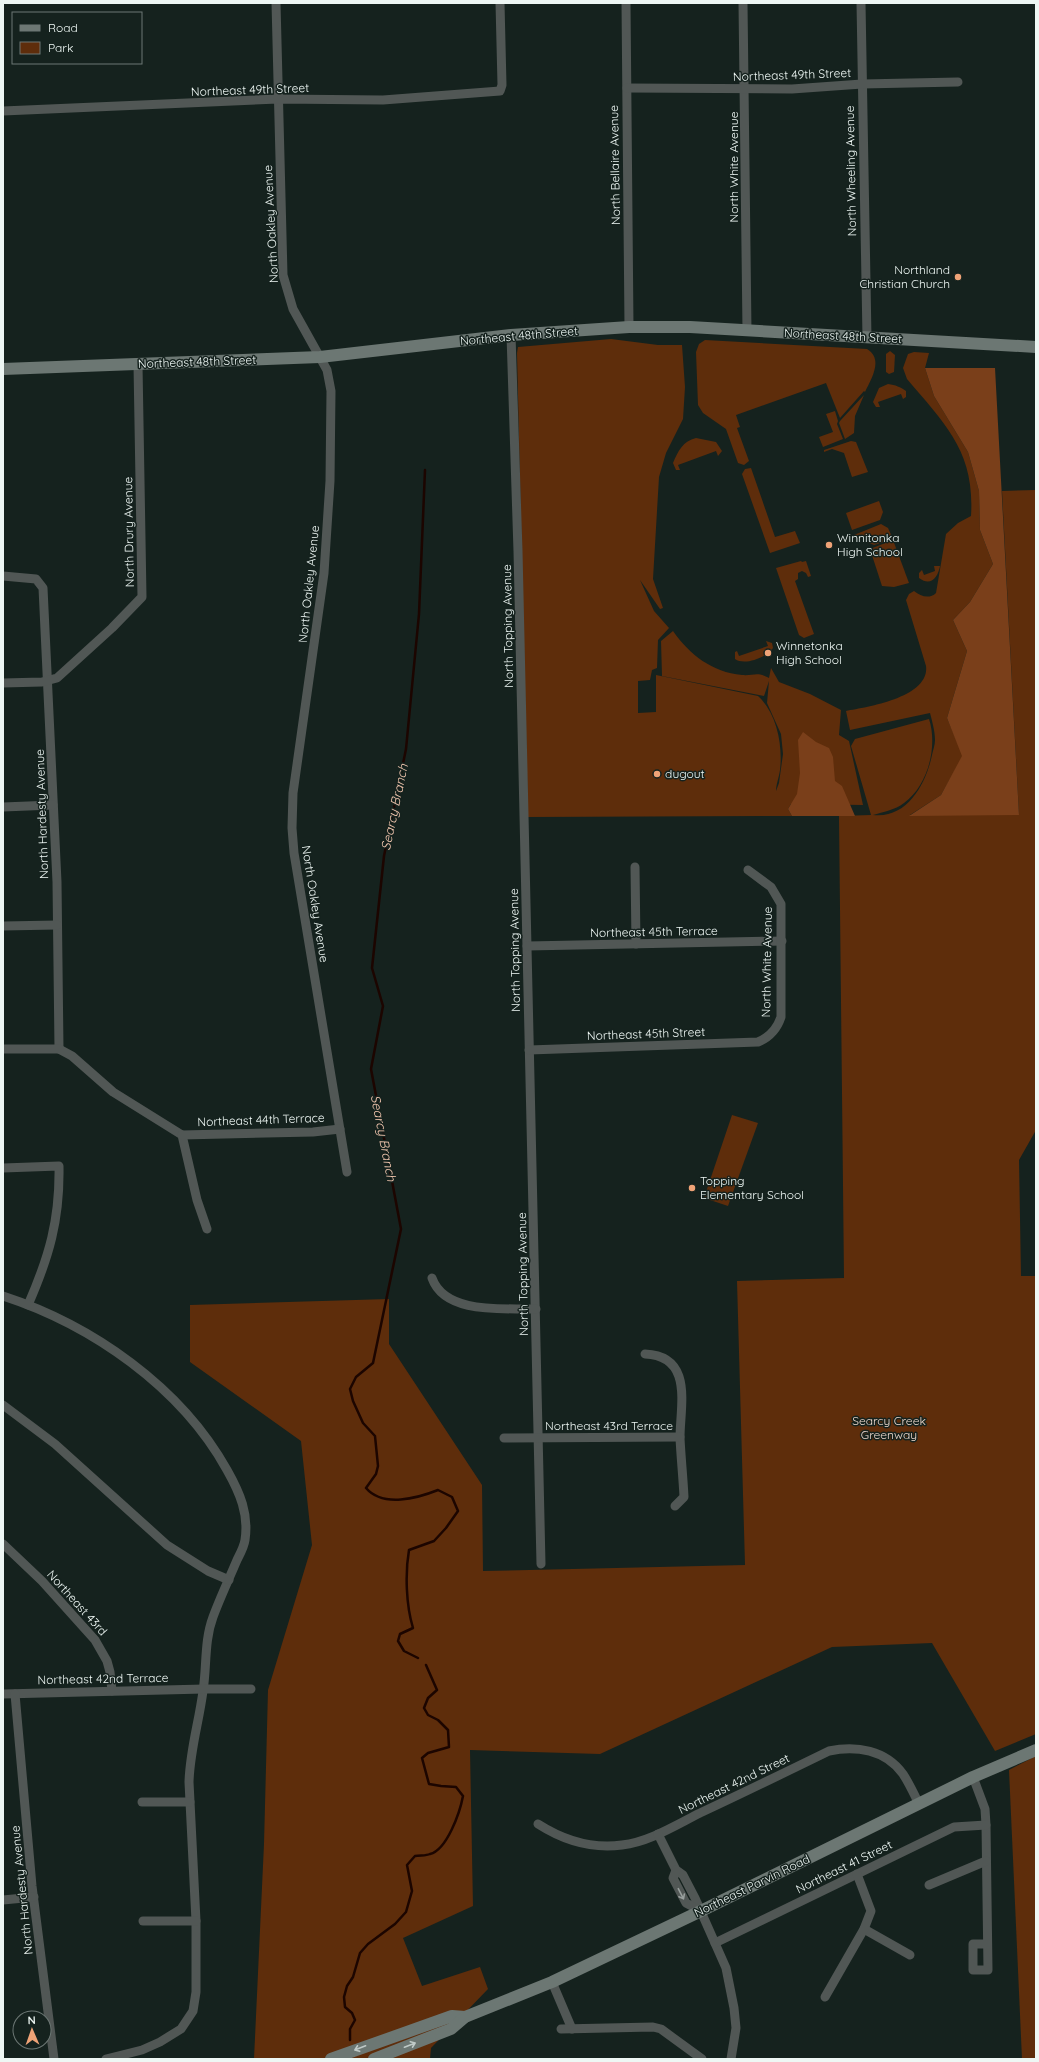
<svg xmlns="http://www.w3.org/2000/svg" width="1039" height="2062" font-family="Quicksand,sans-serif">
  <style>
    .green { fill: #5e2d0b }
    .forest { fill: #7a3f1a }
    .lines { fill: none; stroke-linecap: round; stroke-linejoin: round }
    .stream { stroke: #1c0500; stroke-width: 2.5 }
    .street { stroke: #515755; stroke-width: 9 }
    .secondary { stroke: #6c7773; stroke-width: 12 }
    .oneway { stroke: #989f9d }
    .oneway2 { stroke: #c0cac7 }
    .poi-dot { fill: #efa377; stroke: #15221e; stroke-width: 1.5 }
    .labels { text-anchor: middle; stroke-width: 3; stroke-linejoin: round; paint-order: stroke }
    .street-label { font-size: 12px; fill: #eef7f4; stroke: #15221e }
    .poi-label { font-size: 12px; fill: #eef7f4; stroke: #15221e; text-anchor: start }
    .park-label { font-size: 12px; fill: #efd9cd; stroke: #15221e }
    .water-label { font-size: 13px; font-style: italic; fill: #f4c8b0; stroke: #15221e }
  </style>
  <rect width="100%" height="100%" fill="#15221e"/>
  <g class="green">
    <path d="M611 339 658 345H682L685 387 683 419 666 453 659 477 653 579 663 608 660 609 640 580 654 611 669 628 658 640 657 668 652 670 650 680 638 681V713L656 712V675L758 696C777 713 783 746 780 770 779 777 776 785 776 791L779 783 783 754 781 734 767 703 769 681 764 696 662 676 661 641 673 631C690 655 712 672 742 675 754 676 757 671 769 678L771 668 779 682 810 694 841 710 839 735 849 741 863 805 791 804 788 809 792 816 528 817 517 353 518 347Z"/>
    <path d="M705 340 867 349C884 359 871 379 865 392L864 391 840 418 826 383 736 415 740 427 737 428 749 461 744 465 738 463 726 429 703 413 698 405 696 352 699 344Z"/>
    <path d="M890 351 895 355 894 372 889 374 886 372V354Z"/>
    <path d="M914 352 929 353 925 368 934 396 968 452 979 491 980 530 993 564 970 602 953 620 967 651 947 718 963 756 941 795 910 815H1019L1002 491 1036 490V1130L1019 1160 1021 1276H1036V1734L995 1751 932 1643 832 1647 600 1754 470 1750 473 1906 403 1938 422 1986 480 1967 488 1989 431 2048 430 2059H254L264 1844 268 1690 312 1545 301 1441 190 1362V1305L389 1299V1344L482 1485 483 1571 745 1565 737 1281 844 1278 839 816 871 815 851 746 855 739 929 719C938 746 928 786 904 803 895 810 883 812 873 815 907 819 926 784 932 755 933 750 935 745 935 740 935 731 932 721 930 713L850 730 846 711C869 707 930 697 926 666L906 600 909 594 914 591C921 597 930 599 936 593L946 534 958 523 971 516C975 452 946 425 907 379L903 368 908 354Z"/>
    <path d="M888 384C896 385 900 387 906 391V397L903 399 901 394 878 402 880 407H876L873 402 879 388Z"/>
    <path d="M864 395 855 416 854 433 845 439 839 423 840 421Z"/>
    <path d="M835 411 838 421 837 424 843 439 823 447 819 437 833 432 826 414Z"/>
    <path d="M696 438 716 442 722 451 718 456 716 451 678 465 680 470H676L673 463C678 451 683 441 696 438Z"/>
    <path d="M851 441 856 442 868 472 852 477 844 453 832 449 824 452V450Z"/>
    <path d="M751 468 775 537 795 531 800 543 770 553 742 474 745 469Z"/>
    <path d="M879 501 883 512 880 520 852 530 846 513Z"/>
    <path d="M881 524 888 528 893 539 874 545 864 541 863 537 859 538 854 535Z"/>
    <path d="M893 540 909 583 894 587 882 586 870 549Z"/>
    <path d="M801 561 802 562 806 561 811 576 808 577 806 573 802 571 798 573V579L795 581 814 634 804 638 799 635 776 568Z"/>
    <path d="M934 566H940C938 577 931 587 919 578V573L922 570 924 575 935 571Z"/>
    <path d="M766 641 772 643 773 648C767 657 745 666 735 659V652L737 651 739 656 768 646Z"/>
    <path d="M732 1115 758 1123 728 1206 704 1198Z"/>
    <path d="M1036 1756V2059H1022L1009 1770Z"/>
  </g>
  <g class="forest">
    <path d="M925 368H995L1019 815 909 816 941 795 962 756 947 718 967 651 953 620 970 602 993 564 980 530 979 491 968 452 934 396Z"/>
    <path d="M803 732 816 742 829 748 833 757 835 781 842 786 855 816H792L788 809 797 794 800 773 798 740Z"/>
  </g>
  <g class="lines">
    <g class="stream">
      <path d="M418 1658 404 1651 398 1641 400 1634 413 1628C406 1605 405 1573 409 1550L434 1541 446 1528 458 1511 452 1497 438 1490C418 1498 383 1508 366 1488L376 1474 378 1466 375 1436 363 1423 353 1401 350 1389 356 1377 373 1363 401 1229 371 1069 383 1006 372 968 384 856 406 749 419 614 425 470"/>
      <path d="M350 2040V2029L355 2020 352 2013 345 2007 344 1997 347 1986 353 1977 360 1953 368 1944 395 1924 406 1912 412 1891 407 1865 415 1856C420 1855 426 1856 430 1854 447 1850 460 1812 463 1796L456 1787 441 1786 429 1784 422 1758 428 1753 449 1747 448 1730 438 1720 428 1715 424 1708 428 1698 437 1690 426 1665"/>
    </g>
    <g class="street">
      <path d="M276 3 283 275 293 309 327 370 331 391 330 481 324 573 293 793 292 828 294 853 347 1172"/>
      <path d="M626 3 629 327"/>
      <path d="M743 3 747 331"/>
      <path d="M861 3 867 338"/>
      <path d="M627 88 792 89 862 84 958 82"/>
      <path d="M3 111 278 99 383 100 500 91 502 85 500 3"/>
      <path d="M511 335 518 551 541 1564"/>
      <path d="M3 576 36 579 43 588 57 882 59 1049"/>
      <path d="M3 683 42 682 57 678 112 628 142 597 138 365"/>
      <path d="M3 807 53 805"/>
      <path d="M635 867 636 944"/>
      <path d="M3 926 57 925"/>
      <path d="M527 946 782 941"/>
      <path d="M3 1049H59L72 1056 113 1092 182 1135 197 1200 207 1229"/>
      <path d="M529 1050 758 1042C770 1037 777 1029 781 1017V904L771 887 748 870"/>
      <path d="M182 1135 313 1132 340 1129"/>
      <path d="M3 1168 59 1166C60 1220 49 1257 28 1305"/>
      <path d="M432 1278C445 1315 505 1308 536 1309"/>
      <path d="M3 1296C92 1325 181 1387 227 1470 240 1493 249 1514 245 1540 244 1547 240 1554 237 1560 229 1579 220 1598 213 1617 204 1641 207 1666 203 1691 199 1722 190 1750 189 1782L196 1921V1992L193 2011 181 2029 160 2042 142 2050 106 2059"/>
      <path d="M645 1354C694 1356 680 1406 680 1438 681 1458 683 1477 684 1497L675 1506"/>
      <path d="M3 1405 55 1444 167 1545 208 1571 229 1580"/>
      <path d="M504 1438 680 1437"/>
      <path d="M3 1544 42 1581 95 1640 107 1661 110 1672 112 1691"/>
      <path d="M3 1694 204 1689H251"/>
      <path d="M15 1694 32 1886 54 2059"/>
      <path d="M973 1777 985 1809 986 1825 988 1970H973V1944H987"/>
      <path d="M142 1802H190"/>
      <path d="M538 1824C563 1840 592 1849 622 1845 649 1842 676 1825 700 1813 743 1793 786 1772 829 1751 856 1745 886 1750 903 1774 909 1783 914 1794 919 1804"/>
      <path d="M658 1834 676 1870 683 1875 695 1898 726 1968 734 2008 736 2028 731 2059"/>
      <path d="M676 1870 673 1878 686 1903 701 1911"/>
      <path d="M929 1885 986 1861"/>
      <path d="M3 1900 34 1897"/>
      <path d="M143 1921H196"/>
      <path d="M864 1929 910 1955"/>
      <path d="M715 1943 954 1827 986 1825"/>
      <path d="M552 1982 572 2029"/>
      <path d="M825 1997 864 1929 871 1911 857 1874"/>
      <path d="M561 2029 653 2027 661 2029 702 2059"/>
    </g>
    <g class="secondary">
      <path d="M3 369 320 357 511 335 629 327H690L1036 347"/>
      <path d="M331 2059 452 2016 465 2017"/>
      <path d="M374 2059 451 2029 465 2017 552 1982 701 1911 973 1777 1036 1750"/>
    </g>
  </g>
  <defs><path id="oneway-shaft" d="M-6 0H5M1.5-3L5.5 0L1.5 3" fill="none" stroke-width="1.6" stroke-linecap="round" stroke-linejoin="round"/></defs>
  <use class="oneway" href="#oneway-shaft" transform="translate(681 1894) rotate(63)"/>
  <g class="oneway2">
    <use href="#oneway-shaft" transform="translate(410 2045) rotate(-21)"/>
    <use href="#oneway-shaft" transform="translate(360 2048) rotate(159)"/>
  </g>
  <g class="poi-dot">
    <circle cx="958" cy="277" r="4"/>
    <circle cx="829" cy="545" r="4"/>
    <circle cx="768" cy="653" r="4"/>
    <circle cx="657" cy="774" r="4"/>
    <circle cx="692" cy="1188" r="4"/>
  </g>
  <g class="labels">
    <g class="street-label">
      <text transform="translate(792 75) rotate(-2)" y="4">Northeast 49th Street</text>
      <text transform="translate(250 90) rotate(-2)" y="4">Northeast 49th Street</text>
      <text transform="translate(615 165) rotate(-91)" y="4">North Bellaire Avenue</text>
      <text transform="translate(734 167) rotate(-90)" y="4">North White Avenue</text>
      <text transform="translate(851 171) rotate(-91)" y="4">North Wheeling Avenue</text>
      <text transform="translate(271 224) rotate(-93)" y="4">North Oakley Avenue</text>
      <text transform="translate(519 336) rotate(-5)" y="4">Northeast 48th Street</text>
      <text transform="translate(843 336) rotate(3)" y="4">Northeast 48th Street</text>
      <text transform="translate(197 362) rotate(-2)" y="4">Northeast 48th Street</text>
      <text transform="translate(129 532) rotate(-91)" y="4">North Drury Avenue</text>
      <text transform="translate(309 584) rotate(-84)" y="4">North Oakley Avenue</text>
      <text transform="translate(508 626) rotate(-91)" y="4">North Topping Avenue</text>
      <text transform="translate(42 814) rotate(-92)" y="4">North Hardesty Avenue</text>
      <text transform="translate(315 904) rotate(81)" y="4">North Oakley Avenue</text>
      <text transform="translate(654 932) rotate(-1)" y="4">Northeast 45th Terrace</text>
      <text transform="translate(515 950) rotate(-91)" y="4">North Topping Avenue</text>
      <text transform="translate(767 962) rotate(-89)" y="4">North White Avenue</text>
      <text transform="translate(646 1034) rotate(-2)" y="4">Northeast 45th Street</text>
      <text transform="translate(261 1120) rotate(-2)" y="4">Northeast 44th Terrace</text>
      <text transform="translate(523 1274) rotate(-91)" y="4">North Topping Avenue</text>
      <text x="609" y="1430">Northeast 43rd Terrace</text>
      <text transform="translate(77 1603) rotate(48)" y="4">Northeast 43rd</text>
      <text transform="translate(103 1679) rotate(-1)" y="4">Northeast 42nd Terrace</text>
      <text transform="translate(734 1784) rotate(-26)" y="4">Northeast 42nd Street</text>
      <text transform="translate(844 1867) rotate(-26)" y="4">Northeast 41 Street</text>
      <text transform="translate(752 1886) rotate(-26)" y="4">Northeast Parvin Road</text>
      <text transform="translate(22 1890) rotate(-96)" y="4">North Hardesty Avenue</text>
    </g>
    <g class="poi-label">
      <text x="950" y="274" text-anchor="end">Northland<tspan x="950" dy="14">Christian Church</tspan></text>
      <text x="837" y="542">Winnitonka<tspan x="837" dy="14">High School</tspan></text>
      <text x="776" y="650">Winnetonka<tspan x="776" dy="14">High School</tspan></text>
      <text x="665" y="778">dugout</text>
      <text x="700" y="1185">Topping<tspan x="700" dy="14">Elementary School</tspan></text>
    </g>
    <g class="park-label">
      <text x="889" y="1425">Searcy Creek<tspan x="889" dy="14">Greenway</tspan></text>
    </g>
    <g class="water-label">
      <text transform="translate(394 807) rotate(-78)" y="5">Searcy Branch</text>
      <text transform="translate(384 1138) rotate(79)" y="5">Searcy Branch</text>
    </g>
  </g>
  <rect width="1039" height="2062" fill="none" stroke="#eef7f4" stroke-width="8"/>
  <rect x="12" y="12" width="130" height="52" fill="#15221e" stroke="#6c7774"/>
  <rect x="20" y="25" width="20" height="6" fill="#6c7773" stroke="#6c7774"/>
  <text x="48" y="32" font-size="12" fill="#eef7f4">Road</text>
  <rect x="20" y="42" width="20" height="12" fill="#5e2d0b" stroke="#6c7774"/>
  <text x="48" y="52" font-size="12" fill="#eef7f4">Park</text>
  <g transform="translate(32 2030) rotate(358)"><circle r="19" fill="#15221e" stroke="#6c7774"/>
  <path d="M0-3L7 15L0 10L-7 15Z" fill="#efa377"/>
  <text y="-6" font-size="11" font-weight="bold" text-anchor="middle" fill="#eef7f4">N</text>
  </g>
</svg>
